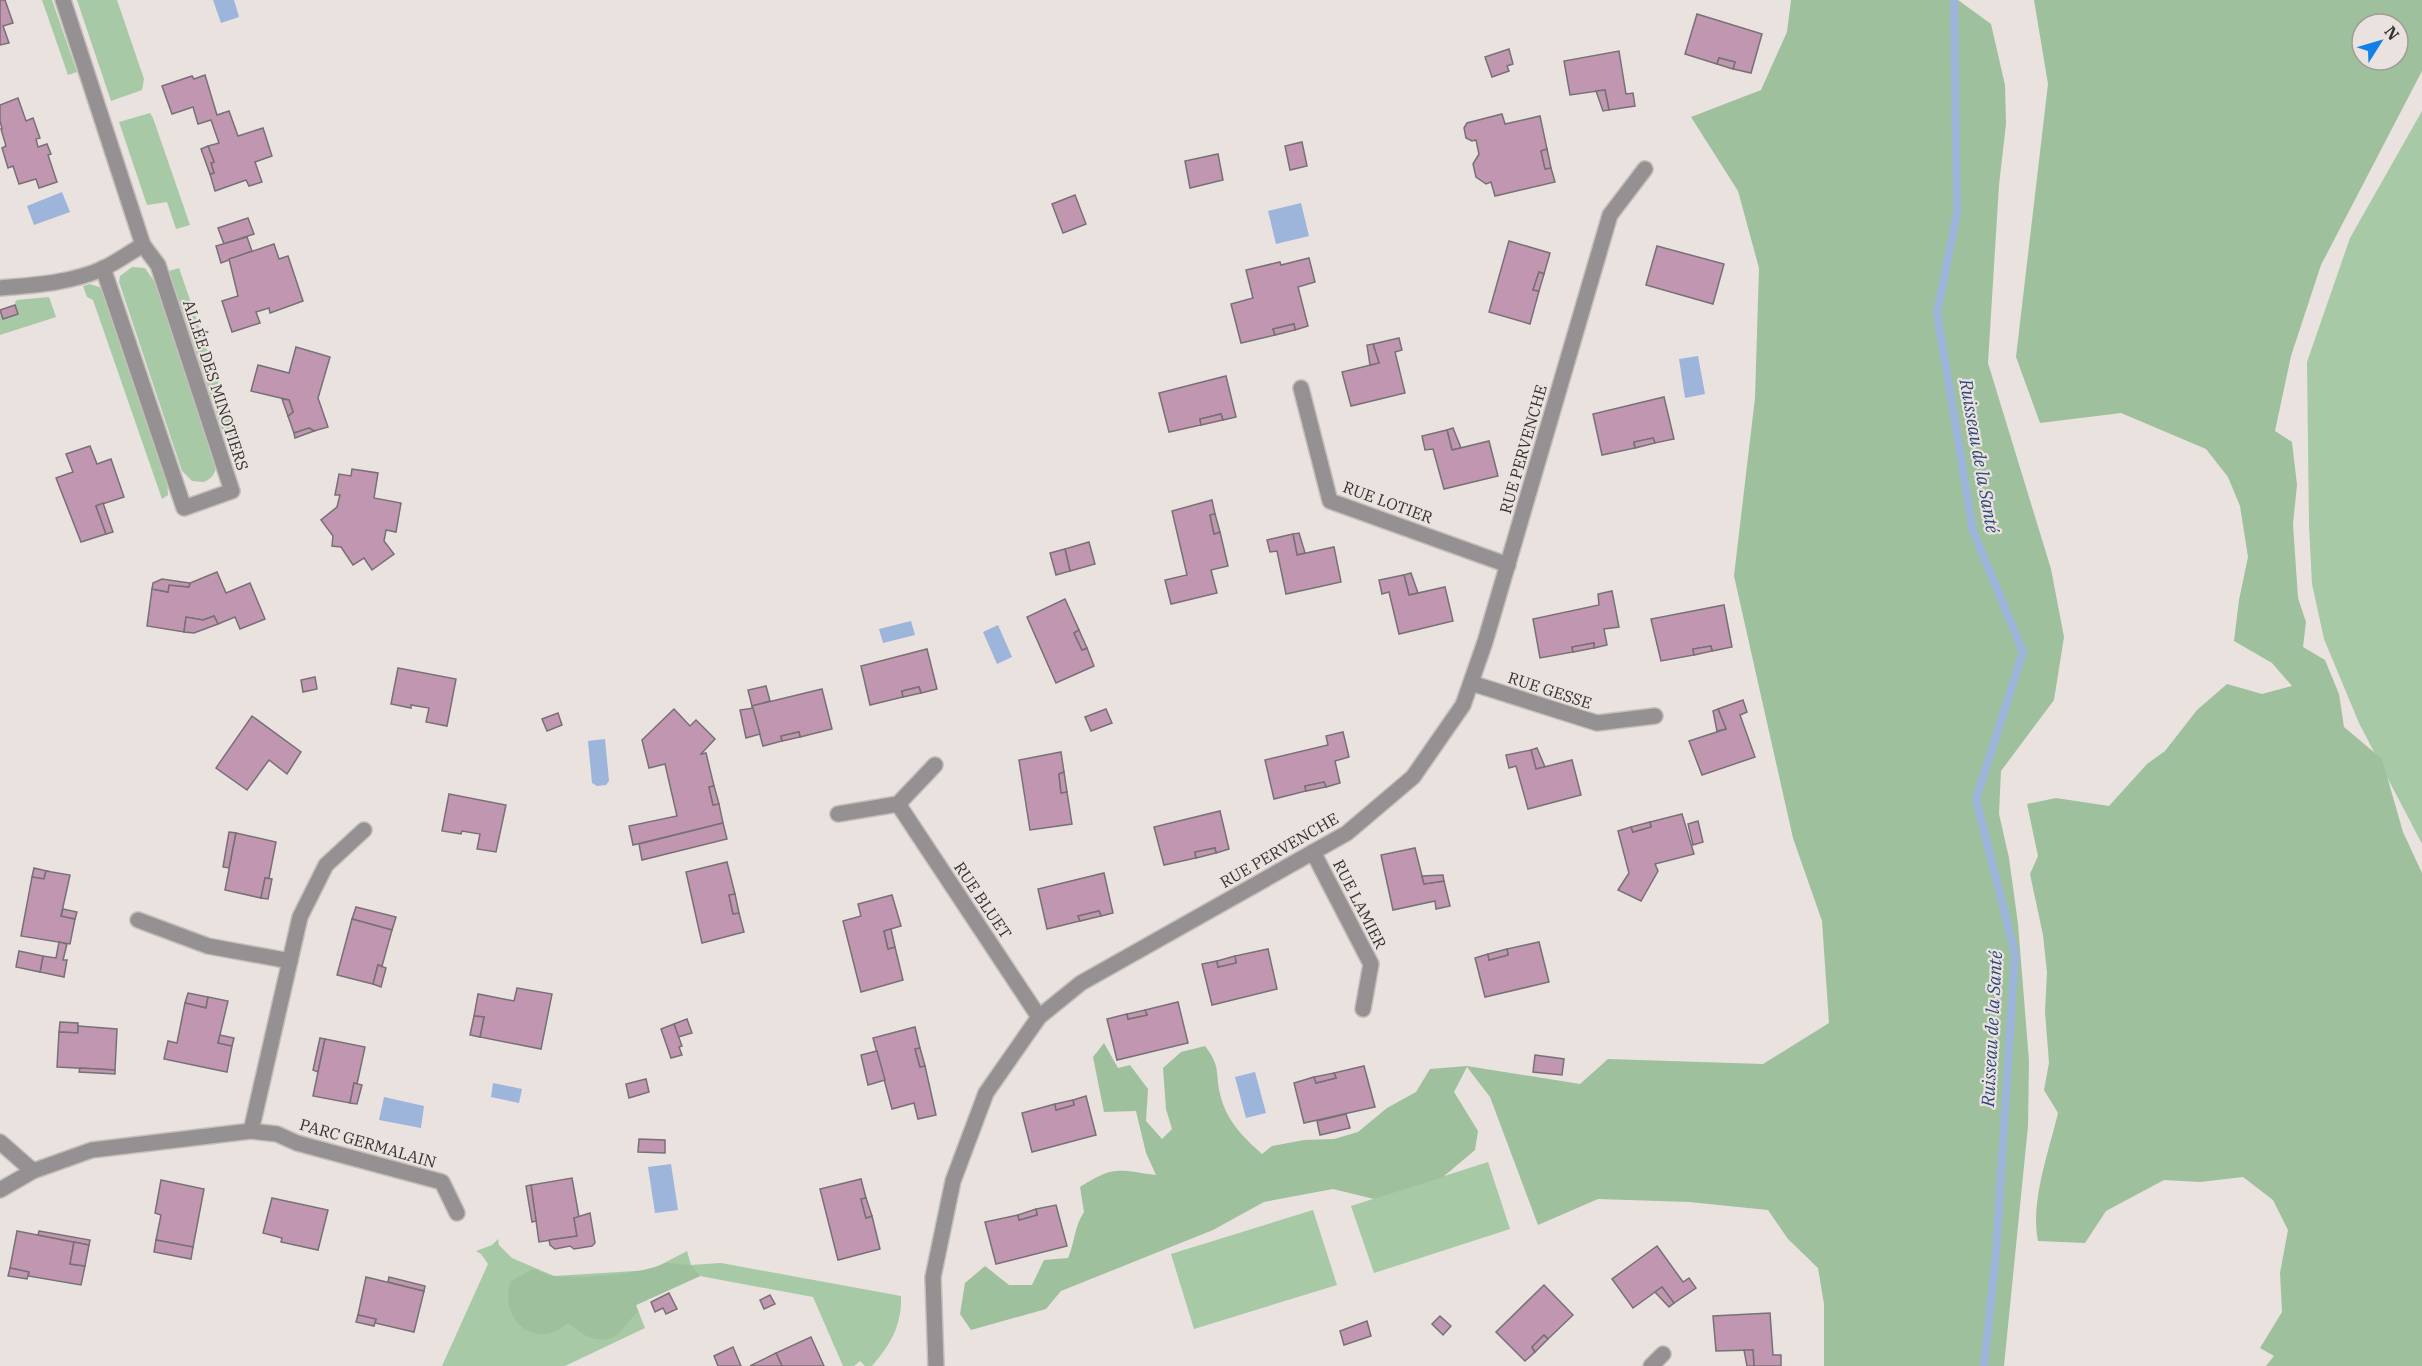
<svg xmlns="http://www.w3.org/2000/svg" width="2422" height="1366" font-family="'IBM Plex Serif',serif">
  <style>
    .green { fill: #a7c9a5 }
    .forest { fill: #9ec09c; fill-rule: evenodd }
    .water { fill: #9db4db }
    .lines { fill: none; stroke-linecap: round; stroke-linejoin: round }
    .stream { stroke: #9db4db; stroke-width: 8 }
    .building { fill: #c096b0; stroke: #777175; stroke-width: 1.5 }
    .minor-casing { stroke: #c5bfbb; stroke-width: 18 }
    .minor { stroke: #959192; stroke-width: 15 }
    .labels { text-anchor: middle; stroke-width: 4.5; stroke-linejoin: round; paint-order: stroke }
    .street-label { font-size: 16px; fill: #353231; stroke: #e9e2de }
    .water-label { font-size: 18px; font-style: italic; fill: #2c477a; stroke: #e9e2de }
  </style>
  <rect width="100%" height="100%" fill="#e9e2de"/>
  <g class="green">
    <path d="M42 0H52L77 72 68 75Z"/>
    <path d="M77 0H117L144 79 142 90 111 101Z"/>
    <path d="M2422 111V844L2359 723 2324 639 2312 584 2309 526 2307 362 2350 238Z"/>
    <path d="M150 113 153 118 190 225 176 229 167 202 147 205 119 122Z"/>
    <path d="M132 267 145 268 154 281 216 462C217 471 213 478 204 482L192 481 182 471 119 282 120 276Z"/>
    <path d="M179 268 242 451 236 452 228 445 225 439 169 271Z"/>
    <path d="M90 284 102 288 105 294 167 478 168 495 162 499 93 300 87 297 83 286Z"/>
    <path d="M49 297 56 317 0 335V310L3 319 17 314 15 302 17 300Z"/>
    <path d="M1488 1162 1510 1229 1374 1273 1351 1206Z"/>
    <path d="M1313 1210 1337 1285 1194 1329 1171 1254Z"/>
    <path d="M498 1239 499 1245 512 1258 554 1276 651 1270 687 1251 691 1265 721 1263 901 1296C902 1325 891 1344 872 1366H865L860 1361 854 1366H843L813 1297 700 1276 636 1305 645 1328 565 1366H442L488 1264 481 1254 476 1251 492 1245Z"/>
  </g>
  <g class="forest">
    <path d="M1791 0H1958L1991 24 2005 85 2006 124 1999 185 1988 363 2051 569 2064 637 2054 700 2001 771 1999 814 2009 858 2018 924 2029 1061 2028 1126 2004 1366H1824V1304L1818 1268 1788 1239 1768 1210 1689 1202 1598 1199 1538 1225 1490 1097 1467 1067 1454 1092 1478 1131 1475 1150 1443 1177 1374 1199 1333 1189 1264 1202 1213 1230 1061 1291 1046 1309 971 1330 960 1314 965 1283 985 1266 1009 1285H1032L1044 1260 1068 1258C1075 1242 1074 1227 1084 1212L1080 1187C1114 1165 1118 1170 1156 1175L1146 1153 1136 1111 1104 1112 1093 1057 1104 1043 1118 1068 1130 1065 1148 1089 1146 1121 1162 1139 1172 1129 1166 1109 1163 1068 1181 1052 1205 1046C1221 1067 1215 1071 1220 1094 1226 1120 1243 1137 1262 1154L1272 1146 1304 1140 1334 1139 1358 1132 1387 1108 1416 1092 1430 1069 1467 1066 1580 1084 1608 1059 1763 1064 1829 1023 1822 921 1793 838 1734 576 1755 398 1759 268 1738 191 1691 117 1761 90 1787 32Z"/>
    <path d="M2034 0H2422V71L2321 265 2291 356 2275 431 2292 442 2297 485 2293 524 2298 598 2306 622 2303 647 2325 660 2339 694 2344 727 2382 759 2403 832 2422 873V1366H2266L2274 1356 2260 1348 2282 1312 2280 1273 2288 1230 2273 1200 2243 1177 2200 1182 2164 1180 2106 1211 2085 1243 2038 1241C2030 1202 2049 1151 2058 1113L2044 1090 2049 1063 2045 1012 2047 972 2043 935 2030 874 2038 856 2027 804 2056 798 2109 806 2147 764 2165 751 2197 710 2227 684 2262 694 2292 686 2272 663 2234 641 2239 600 2248 557 2240 506 2228 477 2206 449 2121 413 2040 423 2016 357 2048 84ZM2362 24H2398V60H2362Z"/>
    <path d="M665 1263 691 1265 700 1276 636 1305 638 1312C630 1318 626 1327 619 1333 600 1348 583 1335 568 1323 564 1325 560 1329 556 1331 523 1344 500 1311 511 1281L533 1269C540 1271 548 1276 555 1276 581 1279 643 1274 665 1263Z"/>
  </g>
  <g class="water">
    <path d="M213 0H234L239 17 221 23Z"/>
    <path d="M62 192 70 212 34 225 27 206Z"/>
    <path d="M1301 203 1309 236 1276 244 1268 211Z"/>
    <path d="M1698 356 1705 394 1685 398 1679 359Z"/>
    <path d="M911 621 915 635 883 643 879 629Z"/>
    <path d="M998 625 1012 657 997 664 983 632Z"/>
    <path d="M605 739 609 781 606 785 597 786 592 783 588 741Z"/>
    <path d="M1255 1072 1266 1113 1246 1118 1235 1077Z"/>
    <path d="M493 1083 522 1089 519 1103 491 1097Z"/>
    <path d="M384 1097 424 1106 421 1128 379 1120Z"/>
    <path d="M671 1164 678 1210 655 1213 648 1167Z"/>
  </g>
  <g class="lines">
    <path class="stream" d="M1954 0 1957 213 1937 313 1973 531 2023 652 1976 799 2015 954 1996 1252 1984 1366"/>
  </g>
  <g class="building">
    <path d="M0 0H5L13 23 3 26 9 43 0 45Z"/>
    <path d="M1697 14 1762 34 1751 73 1733 69 1735 62 1719 58 1717 64 1685 54Z"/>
    <path d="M1509 49 1513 64 1507 66 1509 71 1492 77 1485 57Z"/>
    <path d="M1619 51 1626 94 1633 93 1635 106 1609 110 1605 90 1570 95 1564 61Z"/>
    <path d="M1719 58 1735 62 1733 69 1717 64Z"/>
    <path d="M205 75 217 115 229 111 238 136 263 128 272 156 255 162 262 182 249 186 246 180 215 191 210 174 214 173 211 163 214 162 208 146 219 143 211 120 198 124 193 107 172 114 162 86 192 76 194 79Z"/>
    <path d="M1605 90 1609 110 1603 111 1596 91Z"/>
    <path d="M18 98 26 121 33 118 40 138 36 139 38 147 47 144 51 154 48 155 57 182 39 188 36 179 19 184 13 166 8 168 2 148 6 146 1 129H2L0 121V105Z"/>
    <path d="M1502 114 1505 124 1540 116 1547 149 1541 151 1545 169 1551 168 1555 182 1495 196 1491 182 1486 184 1476 177 1473 164 1479 154 1476 140 1472 141 1466 138 1464 128 1467 123Z"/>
    <path d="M1302 142 1307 166 1290 170 1285 146Z"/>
    <path d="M208 146 214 162 211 163 214 173 210 174 201 149Z"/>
    <path d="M1547 149 1551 168 1545 169 1541 151Z"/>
    <path d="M1218 154 1223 180 1190 188 1185 161Z"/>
    <path d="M1075 195 1086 224 1063 233 1052 204Z"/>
    <path d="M248 218 254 234 224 244 218 228Z"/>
    <path d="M247 237 252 251 221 263 216 246Z"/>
    <path d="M1509 241 1550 253 1544 274 1539 272 1533 290 1539 291 1530 324 1489 312Z"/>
    <path d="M274 244 279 259 288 256 303 301 270 313 269 308 256 312 260 323 232 332 222 301 238 296 229 259Z"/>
    <path d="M1657 246 1724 264 1713 304 1646 285Z"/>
    <path d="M1309 258 1315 282 1298 287 1308 326 1295 330 1294 324 1273 329 1275 335 1241 343 1231 304 1253 298 1246 270 1280 262 1281 265Z"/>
    <path d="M1539 272 1544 274 1539 291 1533 290Z"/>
    <path d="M15 305 18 314 3 319 0 310Z"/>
    <path d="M1294 324 1295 330 1275 335 1273 329Z"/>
    <path d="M1399 338 1402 350 1395 352 1405 393 1351 406 1342 372 1379 363 1373 344Z"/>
    <path d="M1373 344 1379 363 1370 365 1367 345Z"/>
    <path d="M296 347 330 357 318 398 328 427 314 431 309 428 294 433 288 416 293 412 289 400 251 391 258 365 289 373Z"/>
    <path d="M1226 376 1236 417 1223 420 1221 414 1200 419 1201 425 1169 432 1159 393Z"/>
    <path d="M1664 397 1674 439 1655 443 1653 438 1634 442 1635 448 1602 455 1593 414Z"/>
    <path d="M282 399 289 400 293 412 288 416Z"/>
    <path d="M1221 414 1223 420 1201 425 1200 419Z"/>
    <path d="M309 428 314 431 295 438 294 433Z"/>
    <path d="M1453 428 1461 448 1452 450 1447 430Z"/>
    <path d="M1447 430 1452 450 1489 441 1498 476 1444 489 1433 449 1425 450 1422 436Z"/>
    <path d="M1653 438 1655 443 1635 448 1634 442Z"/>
    <path d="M90 446 97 464 111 459 124 497 96 506 106 534 81 542 56 478 73 472 66 454Z"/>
    <path d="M352 469 378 473 374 498 401 503 396 532 386 530 384 541 394 554 372 570 364 558 353 565 341 547 332 546 333 536 321 520 337 507 340 495H335L339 474 351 476Z"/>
    <path d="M1212 500 1215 514 1210 515 1214 534 1220 532 1228 566 1211 570 1217 593 1171 604 1165 580 1187 575 1172 511Z"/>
    <path d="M103 503 113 532 106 534 96 506Z"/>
    <path d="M1215 514 1220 532 1214 534 1210 515Z"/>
    <path d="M1299 533 1305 553 1297 555 1293 534Z"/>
    <path d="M1293 534 1297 555 1334 547 1341 582 1286 594 1277 551 1270 552 1267 540Z"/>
    <path d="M1089 542 1095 564 1070 571 1065 549Z"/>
    <path d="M1065 549 1070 571 1056 575 1050 553Z"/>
    <path d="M217 572 226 593 250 583 265 619 240 629 235 617 218 624 214 616 203 620 186 617 184 632 147 626 152 589 168 592 169 585 189 587 190 583Z"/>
    <path d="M1411 573 1418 593 1409 595 1404 575Z"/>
    <path d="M1404 575 1409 595 1445 587 1453 621 1399 634 1389 592 1382 594 1379 580Z"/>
    <path d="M162 579 190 583 189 587 169 585 168 592 152 589 153 583Z"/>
    <path d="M1612 591 1619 627 1604 629 1607 645 1594 648V643L1572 647 1573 652 1540 658 1533 619 1599 605 1598 594Z"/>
    <path d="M1065 599 1079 630 1074 633 1082 650 1087 648 1094 666 1056 683 1027 617Z"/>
    <path d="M1724 605 1732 647 1712 651 1711 646 1693 649 1694 655 1661 661 1651 619Z"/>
    <path d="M214 616 218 624 194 633 184 632 186 617 203 620Z"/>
    <path d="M1079 630 1087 648 1082 650 1074 633Z"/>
    <path d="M1594 643V648L1573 652 1572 647Z"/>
    <path d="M1711 646 1712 651 1694 655 1693 649Z"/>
    <path d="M927 649 937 689 921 693 919 687 902 691 903 697 870 705 861 666Z"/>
    <path d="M398 668 456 679 447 726 426 722 429 708 411 705V708L391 704Z"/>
    <path d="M315 677 317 689 303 692 301 680Z"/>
    <path d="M766 686 770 701 752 706 748 690Z"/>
    <path d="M919 687 921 693 903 697 902 691Z"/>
    <path d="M822 689 832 729 800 737 799 732 781 736 782 741 763 746 752 706Z"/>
    <path d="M1743 700 1747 712 1740 715 1755 757 1702 775 1689 741 1726 729 1718 709Z"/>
    <path d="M753 708 760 734 746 738 740 710Z"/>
    <path d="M674 709 690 726 696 720 715 739 701 754 706 753 714 786 709 787 713 805 719 804 723 823 633 845 629 826 677 816 665 764 649 768 642 740Z"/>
    <path d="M1106 709 1112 723 1091 731 1085 717Z"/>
    <path d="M1718 709 1726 729 1717 731 1713 711Z"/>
    <path d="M558 713 562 725 547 731 542 719Z"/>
    <path d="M252 716 301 752 287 774 269 760 247 790 216 768Z"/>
    <path d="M799 732 800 737 782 741 781 736Z"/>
    <path d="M1343 732 1349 757 1335 761 1340 783 1326 787 1324 782 1305 786 1306 791 1274 799 1265 760 1328 745 1326 736Z"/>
    <path d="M1537 748 1545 767 1536 769 1531 750Z"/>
    <path d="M1531 750 1536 769 1572 760 1581 795 1528 809 1516 766 1509 768 1506 755Z"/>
    <path d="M1061 752 1064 772 1059 774 1061 793 1067 792 1072 824 1030 830 1019 760Z"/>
    <path d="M1064 772 1067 792 1061 793 1059 774Z"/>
    <path d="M1324 782 1326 787 1306 791 1305 786Z"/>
    <path d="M714 786 719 804 713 805 709 787Z"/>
    <path d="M449 794 506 805 496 852 477 849 480 834 462 831 461 834 442 831Z"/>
    <path d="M1220 811 1229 849 1216 853 1215 848 1195 852 1196 858 1164 865 1154 827Z"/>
    <path d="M1682 814 1694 854 1655 864 1658 871 1641 901 1618 890 1629 873 1618 831 1631 827 1633 832 1651 827 1650 822Z"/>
    <path d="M1698 821 1703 842 1693 845 1688 824Z"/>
    <path d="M1650 822 1651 827 1633 832 1631 827Z"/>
    <path d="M723 823 727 839 642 860 639 844Z"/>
    <path d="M229 832 236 833 229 868 223 867Z"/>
    <path d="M236 833 276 842 269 878H265L261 898 225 890Z"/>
    <path d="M1215 848 1216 853 1196 858 1195 852Z"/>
    <path d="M1415 848 1424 884 1444 881 1450 906 1436 909 1435 901 1393 910 1381 855Z"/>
    <path d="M727 862 735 894 729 895 733 914 739 913 744 932 702 943 686 872Z"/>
    <path d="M34 868 51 872 46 871 44 879 32 877Z"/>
    <path d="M46 871 70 875 61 916 75 919 70 944 21 936 32 877 44 879Z"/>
    <path d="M1104 873 1113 913 1101 916 1099 911 1078 916 1080 921 1047 929 1038 889Z"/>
    <path d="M1443 875 1444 881 1424 884 1422 876Z"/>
    <path d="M265 878 272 879 268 899 261 898Z"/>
    <path d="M735 894 739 913 733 914 729 895Z"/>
    <path d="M892 895 901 926 884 931 888 949 895 947 903 980 861 992 843 921 861 916 858 904Z"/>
    <path d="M356 907 396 917 392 930 352 919Z"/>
    <path d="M63 909 77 912 75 919 61 916Z"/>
    <path d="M1099 911 1101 916 1080 921 1078 916Z"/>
    <path d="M352 919 392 930 382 966 378 965 373 984 337 975Z"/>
    <path d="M891 929 895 947 888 949 884 931Z"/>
    <path d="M59 942 67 944 63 960H67L64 977 40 972 43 956 56 958Z"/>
    <path d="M1539 942 1549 982 1485 997 1475 958 1488 954 1489 960 1508 955 1507 949Z"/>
    <path d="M1268 949 1277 989 1212 1005 1202 964 1217 961 1218 967 1236 963 1235 956Z"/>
    <path d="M1507 949 1508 955 1489 960 1488 954Z"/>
    <path d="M19 951 43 956 40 972 16 967Z"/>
    <path d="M1235 956 1236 963 1218 967 1217 961Z"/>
    <path d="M378 965 386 968 381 987 373 984Z"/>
    <path d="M517 988 552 994 541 1049 480 1037 484 1017 474 1016 478 994 514 1001Z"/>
    <path d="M188 993 208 997 206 1008 185 1003Z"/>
    <path d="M208 997 228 1001 218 1043 232 1046 227 1072 164 1059 168 1041 177 1043 185 1003 206 1008Z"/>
    <path d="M1178 1002 1188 1043 1117 1060 1107 1019 1127 1014 1128 1019 1147 1015 1145 1010Z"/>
    <path d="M1145 1010 1147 1015 1128 1019 1127 1014Z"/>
    <path d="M474 1016 484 1017 480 1037 470 1035Z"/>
    <path d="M687 1019 692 1033 678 1037 674 1024Z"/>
    <path d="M60 1022 78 1023V1033L59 1032Z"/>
    <path d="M674 1024 682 1046 679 1047 682 1055 671 1058 661 1029Z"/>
    <path d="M78 1026 117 1029 115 1070 57 1067 59 1032 78 1033Z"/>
    <path d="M915 1027 920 1048 915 1049 920 1067 925 1066 936 1115 918 1119 914 1103 892 1109 873 1038Z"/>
    <path d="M220 1035 234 1038 232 1046 218 1043Z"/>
    <path d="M320 1038 325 1039 318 1072 313 1070Z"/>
    <path d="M325 1039 365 1047 357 1084 354 1083 350 1103 313 1096Z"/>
    <path d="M920 1048 925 1066 920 1067 915 1049Z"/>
    <path d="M877 1051 885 1080 868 1085 861 1055Z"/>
    <path d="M1535 1055 1564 1059 1562 1075 1533 1072Z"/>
    <path d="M1364 1066 1375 1107 1304 1123 1294 1083 1314 1077 1316 1083 1336 1078 1334 1073Z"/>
    <path d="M80 1068 115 1070V1074L79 1072Z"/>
    <path d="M1334 1073 1336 1078 1316 1083 1314 1077Z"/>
    <path d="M646 1079 649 1092 629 1098 626 1084Z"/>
    <path d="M354 1083 362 1085 357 1104 350 1103Z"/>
    <path d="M1086 1096 1096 1135 1032 1152 1022 1113 1055 1104 1056 1110 1074 1105 1073 1100Z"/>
    <path d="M1073 1100 1074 1105 1056 1110 1055 1104Z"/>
    <path d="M1346 1114 1350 1128 1320 1135 1317 1121Z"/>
    <path d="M639 1139 665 1140V1153L638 1152Z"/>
    <path d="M572 1178 579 1217 574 1218 577 1236 539 1242 531 1185Z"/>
    <path d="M861 1179 866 1198 861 1199 866 1218 872 1216 880 1249 838 1260 820 1189Z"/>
    <path d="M161 1180 204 1189 193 1247 156 1240 161 1215 155 1213Z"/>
    <path d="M531 1185 536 1221 532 1222 526 1186Z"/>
    <path d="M272 1198 328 1210 318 1250 281 1242 282 1238 263 1233Z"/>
    <path d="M866 1198 872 1216 866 1218 861 1199Z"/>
    <path d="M1056 1205 1067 1246 996 1264 985 1222 1018 1215 1019 1220 1037 1215 1036 1209Z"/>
    <path d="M1036 1209 1037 1215 1019 1220 1018 1215Z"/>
    <path d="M590 1213 595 1243 592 1246 574 1249 570 1246 555 1249 550 1245 549 1240 577 1236 574 1218Z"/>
    <path d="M17 1231 74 1242 70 1264 85 1266 81 1285 28 1276 29 1272 10 1268Z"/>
    <path d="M39 1231 90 1240 89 1245 38 1235Z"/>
    <path d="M156 1240 193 1247 191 1259 154 1252Z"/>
    <path d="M74 1242 89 1245 85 1266 70 1264Z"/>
    <path d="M1657 1246 1683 1282 1689 1278 1696 1288 1674 1303 1662 1287 1633 1308 1612 1279Z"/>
    <path d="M10 1268 29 1272 27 1279 8 1276Z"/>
    <path d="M366 1277 424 1291 414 1332 375 1323 376 1319 358 1315Z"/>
    <path d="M389 1277 425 1286 424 1291 388 1282Z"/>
    <path d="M1544 1285 1573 1315 1548 1339 1544 1335 1532 1347 1535 1352 1525 1361 1496 1332Z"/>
    <path d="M1662 1287 1674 1303 1669 1307 1655 1292Z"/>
    <path d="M669 1293 677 1309 666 1314 663 1308 655 1312 651 1302Z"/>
    <path d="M770 1295 775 1304 764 1309 760 1300Z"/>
    <path d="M1770 1313 1773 1355H1781V1366H1754L1753 1350 1716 1351 1713 1316Z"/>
    <path d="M358 1315 376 1319 374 1326 356 1322Z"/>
    <path d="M1440 1316 1451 1326 1443 1335 1432 1324Z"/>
    <path d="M1367 1321 1371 1336 1344 1345 1340 1331Z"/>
    <path d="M1544 1335 1548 1339 1535 1352 1532 1347Z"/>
    <path d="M811 1337 824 1366H782L776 1353Z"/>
    <path d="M733 1347 741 1366H718L714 1356Z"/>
    <path d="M1744 1350H1753L1754 1366H1747Z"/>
    <path d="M776 1353 782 1366H750Z"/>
  </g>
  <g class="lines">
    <defs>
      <g id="minor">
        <path d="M63 0 143 245 158 265 232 491 184 508 103 268"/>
        <path d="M0 288C35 285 70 283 102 269 116 263 130 252 143 245"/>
        <path d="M1301 388 1330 501 1508 565"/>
        <path d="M1471 683 1597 723 1655 716"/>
        <path d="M898 804 1039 1017"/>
        <path d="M838 814 898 804 935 765"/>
        <path d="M1313 852 1371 964 1363 1009"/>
        <path d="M138 920 208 946 290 961"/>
        <path d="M251 1131 300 917 326 865 364 830"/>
        <path d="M0 1142 33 1171"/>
        <path d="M0 1190 33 1171 92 1150 251 1131 277 1134 297 1143 442 1182 457 1213"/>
        <path d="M936 1366 933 1277 953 1181 986 1093 1039 1017 1081 983 1347 833 1413 777 1463 705 1485 642 1610 215 1645 169"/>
        <path d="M1651 1366 1663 1354"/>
      </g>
    </defs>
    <use href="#minor" class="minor-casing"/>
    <use href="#minor" class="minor"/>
  </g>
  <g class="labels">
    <g class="street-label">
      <text transform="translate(216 385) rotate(72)" y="6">ALLÉE DES MINOTIERS</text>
      <text transform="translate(1523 449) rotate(-74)" y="6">RUE PERVENCHE</text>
      <text transform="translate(1388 502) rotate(20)" y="6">RUE LOTIER</text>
      <text transform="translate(1550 690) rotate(18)" y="6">RUE GESSE</text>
      <text transform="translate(1279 850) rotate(-30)" y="6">RUE PERVENCHE</text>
      <text transform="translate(983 900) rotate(56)" y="6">RUE BLUET</text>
      <text transform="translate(1360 904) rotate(63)" y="6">RUE LAMIER</text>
      <text transform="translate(368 1143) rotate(16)" y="6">PARC GERMALAIN</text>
    </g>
    <g class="water-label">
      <text transform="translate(1979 456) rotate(80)" y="6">Ruisseau de la Santé</text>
      <text transform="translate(1992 1029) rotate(-87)" y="6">Ruisseau de la Santé</text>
    </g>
  </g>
  <g transform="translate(2380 42) rotate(53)"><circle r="28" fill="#e9e2de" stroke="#a19c99" stroke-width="1.5"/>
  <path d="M0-4.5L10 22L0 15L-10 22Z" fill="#1380e7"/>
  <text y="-9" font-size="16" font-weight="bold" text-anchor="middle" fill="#353231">N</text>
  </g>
</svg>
